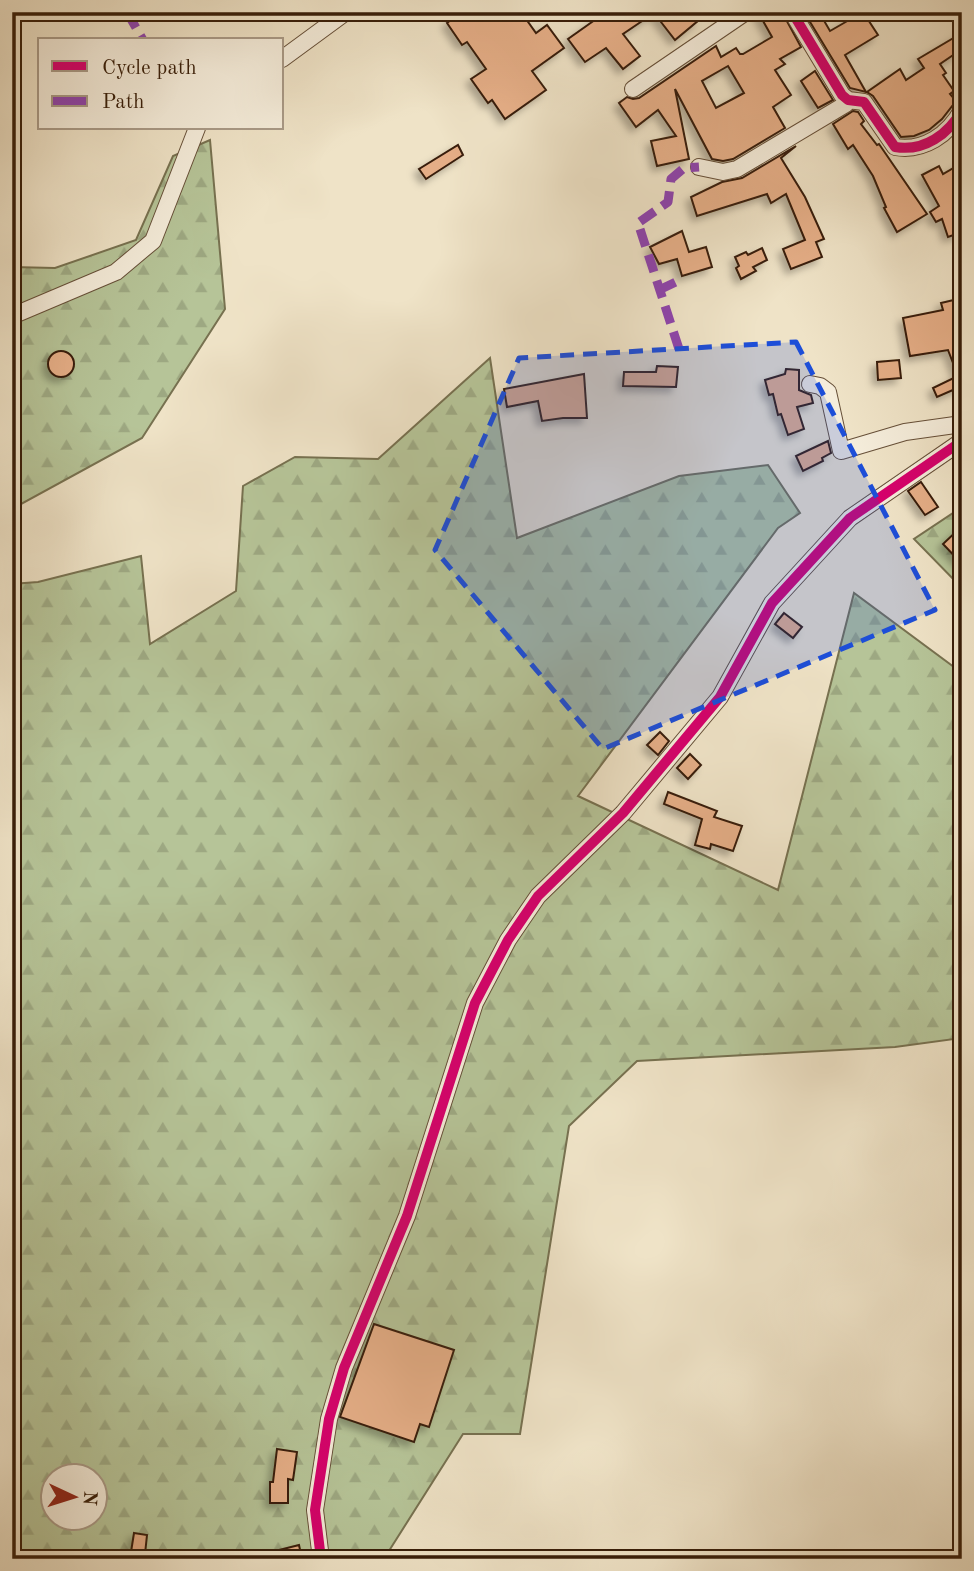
<svg xmlns="http://www.w3.org/2000/svg" width="974" height="1571" font-family="'Old Standard TT',serif">
  <style>
    .forest { fill: url(#forest-firs); stroke: #777150; stroke-width: 2; fill-rule: evenodd }
    .building { fill: #e5ae87; stroke: #381e09; stroke-width: 2; fill-rule: evenodd; filter: url(#shadow) }
    .lines { fill: none; stroke-linecap: round; stroke-linejoin: round }
    .minor-casing { stroke: #664f38; stroke-width: 18 }
    .minor { stroke: #f5eddb; stroke-width: 16 }
    .quiet { stroke: #8e44ad; stroke-width: 9; stroke-dasharray: 18 9; stroke-linecap: butt }
    .cycleway-casing { stroke: #f5eddb; stroke-width: 15 }
    .cycleway { stroke: #d6006c; stroke-width: 10 }
    .marked { fill: #1d4ed8; fill-opacity: 0.2; stroke: #1d4ed8; stroke-width: 5; stroke-dasharray: 14 9; stroke-linejoin: round }
  </style>
  <defs>
    <pattern id="forest-firs" width="22" height="20" patternUnits="userSpaceOnUse" patternTransform="scale(1.75)"><rect width="22" height="20" fill="#b6c498"/><path d="M5 1l3.5 6h-7zM16 11l3.5 6h-7z" fill="#9da882"/></pattern>
    <filter id="shadow"><feDropShadow dx="-5" dy="5" stdDeviation="3.5" flood-color="#0004"/></filter>
  </defs>
  <rect width="100%" height="100%" fill="#efe3c7"/>
  <filter id="stains"><feTurbulence type="fractalNoise" baseFrequency=".00286" numOctaves="4"/><feColorMatrix values="0 0 0 0 .2 0 0 0 0 .09 0 0 0 0 .02 0 0 0 .5 -.17"/></filter>
  <radialGradient id="worn" r=".72"><stop offset=".6" stop-color="#630" stop-opacity="0"/><stop offset="1" stop-color="#630" stop-opacity=".3"/></radialGradient>
  <g class="forest">
    <path d="M210 140 225 309 142 438 12 509V267L55 268 136 240 173 156Z"/>
    <path d="M490 358 517 538 679 476 768 465 800 513 778 528 578 796 778 890 854 593 962 673V1038L895 1047 637 1061 569 1126 520 1434H463L387 1554V1559H12V584L38 582 141 556 150 644 236 591 243 486 295 457 378 459ZM52 1476H94V1518H52Z"/>
    <path d="M962 507V588L914 539Z"/>
  </g>
  <g class="building">
    <path d="M461 12H521L536 33 547 25 564 48 532 71 546 90 505 119 492 100 488 103 471 79 486 69 467 42 462 45 447 23Z"/>
    <path d="M596 12H693L699 20 675 40 654 13 623 34 640 56 623 69 606 48 585 62 568 39 599 17Z"/>
    <path d="M758 12H782L801 47 780 59 785 64 775 70 791 95 773 107 785 128 733 159 723 161 712 159 675 89 689 159 657 166 651 141 676 136 658 110 636 127 619 103 627 97 633 99 639 98 716 46 721 57 736 48 740 54H743L772 37ZM728 66 744 93 716 108 702 81Z"/>
    <path d="M804 12H819L830 31 863 12 878 35 845 55 866 92 850 88Z"/>
    <path d="M962 33V49L940 64 946 73 943 75 954 91 950 94 956 101 942 119 929 130 914 136 901 137 873 96 867 92 900 69 906 80 924 68 918 59Z"/>
    <path d="M815 71 833 100 818 108 801 81Z"/>
    <path d="M853 111 858 112 864 121 861 124 877 145 879 144 927 214 897 232 884 208 886 207 873 176 853 145 848 149 833 124Z"/>
    <path d="M458 145 463 155 426 179 419 169Z"/>
    <path d="M796 146 781 158 805 197 824 239 816 242 822 257 791 269 783 249 805 240 786 194 771 203 767 194 697 216 691 197 722 182 742 178Z"/>
    <path d="M962 163V232L948 237 942 219 936 222 930 212 939 206 922 175 939 166 943 174Z"/>
    <path d="M682 231 689 252 706 247 712 267 682 276 677 259 659 264 650 247Z"/>
    <path d="M762 248 767 260 753 267 756 271 741 279 736 268 739 266 735 257 746 252 748 255Z"/>
    <path d="M962 298V386L937 397 933 388 958 376 948 350 910 356 903 318 943 310 941 303Z"/>
    <circle cx="61" cy="364" r="13"/>
    <path d="M899 360 901 378 878 380 877 362Z"/>
    <path d="M657 366 678 367 676 387 623 386 624 372H656Z"/>
    <path d="M786 369 799 370V390L811 395 813 403 797 407 804 429 788 435 781 414 778 415 773 394 769 395 765 380 785 374Z"/>
    <path d="M584 374 587 418H563L542 421 538 401 507 407 504 389Z"/>
    <path d="M828 441 831 453 822 458 823 461 803 471 796 456Z"/>
    <path d="M921 482 938 507 925 515 908 491Z"/>
    <path d="M962 526V564L943 544Z"/>
    <path d="M784 613 802 627 793 638 775 624Z"/>
    <path d="M660 732 669 741 658 755 647 745Z"/>
    <path d="M690 754 701 765 688 779 677 768Z"/>
    <path d="M668 792 717 811 714 817 742 826 733 851 711 844 710 849 695 845 702 819 664 804Z"/>
    <path d="M374 1324 454 1350 429 1427 420 1424 414 1442 340 1417Z"/>
    <path d="M277 1449 297 1452 293 1480 288 1479V1503H270V1482H273Z"/>
    <path d="M134 1533 147 1535 145 1554 131 1552Z"/>
    <path d="M299 1545 302 1559H259V1555Z"/>
  </g>
  <g class="lines">
    <defs>
      <g id="minor">
        <path d="M792 12 842 95 848 100 864 102 895 147C924 152 949 134 962 110"/>
        <path d="M282 59 346 12"/>
        <path d="M633 89 746 12"/>
        <path d="M699 167 723 172 737 169 846 104 848 100"/>
        <path d="M12 316 116 272 153 241 197 128"/>
        <path d="M810 384 820 386 828 392 841 451 905 432 962 424"/>
        <path d="M321 1559 315 1510 329 1419 344 1368 407 1216 475 1003 508 940 538 896 623 813 720 697 772 603 850 518 962 441"/>
      </g>
    </defs>
    <use href="#minor" class="minor-casing"/>
    <use href="#minor" class="minor"/>
    <g class="quiet">
      <path d="M127 12 143 40"/>
      <path d="M659 290 678 281"/>
      <path d="M679 349 638 223 668 202 671 179 684 168 699 167"/>
    </g>
    <defs>
      <g id="cycleway">
        <path d="M792 12 842 95 848 100 864 102 895 147C924 152 949 134 962 110"/>
        <path d="M321 1559 315 1510 329 1419 344 1368 407 1216 475 1003 508 940 538 896 623 813 720 697 772 603 850 518 962 441"/>
      </g>
    </defs>
    <use href="#cycleway" class="cycleway-casing"/>
    <use href="#cycleway" class="cycleway"/>
  </g>
  <path class="marked" d="M796 342 935 610 603 749 435 550 519 358Z"/>
  <rect width="974" height="1571" fill="none" stroke="#efe3c7" stroke-width="42"/>
  <rect x="14" y="14" width="946" height="1543" fill="none" stroke="#381e09" stroke-width="3.5"/>
  <rect x="21" y="21" width="932" height="1529" fill="none" stroke="#381e09" stroke-width="2"/>
  <rect x="38" y="38" width="245" height="91" fill="#f5eddb" stroke="#a99a87" stroke-width="2"/>
  <rect x="52" y="61" width="35" height="10" fill="#d6006c" stroke="#a99a87" stroke-width="2"/>
  <text x="102" y="74" font-size="21" fill="#381e09">Cycle path</text>
  <rect x="52" y="96" width="35" height="10" fill="#8e44ad" stroke="#a99a87" stroke-width="2"/>
  <text x="102" y="108" font-size="21" fill="#381e09">Path</text>
  <g transform="translate(74 1497) rotate(94)"><circle r="33" fill="#f5eddb" stroke="#a99a87" stroke-width="2"/>
  <path d="M0-5L12 26L0 18L-12 26Z" fill="#8f2418"/>
  <text y="-10" font-size="19" font-weight="bold" text-anchor="middle" fill="#381e09">N</text>
  </g>
  <rect width="100%" height="100%" filter="url(#stains)"/>
  <rect width="100%" height="100%" fill="url(#worn)"/>
</svg>
